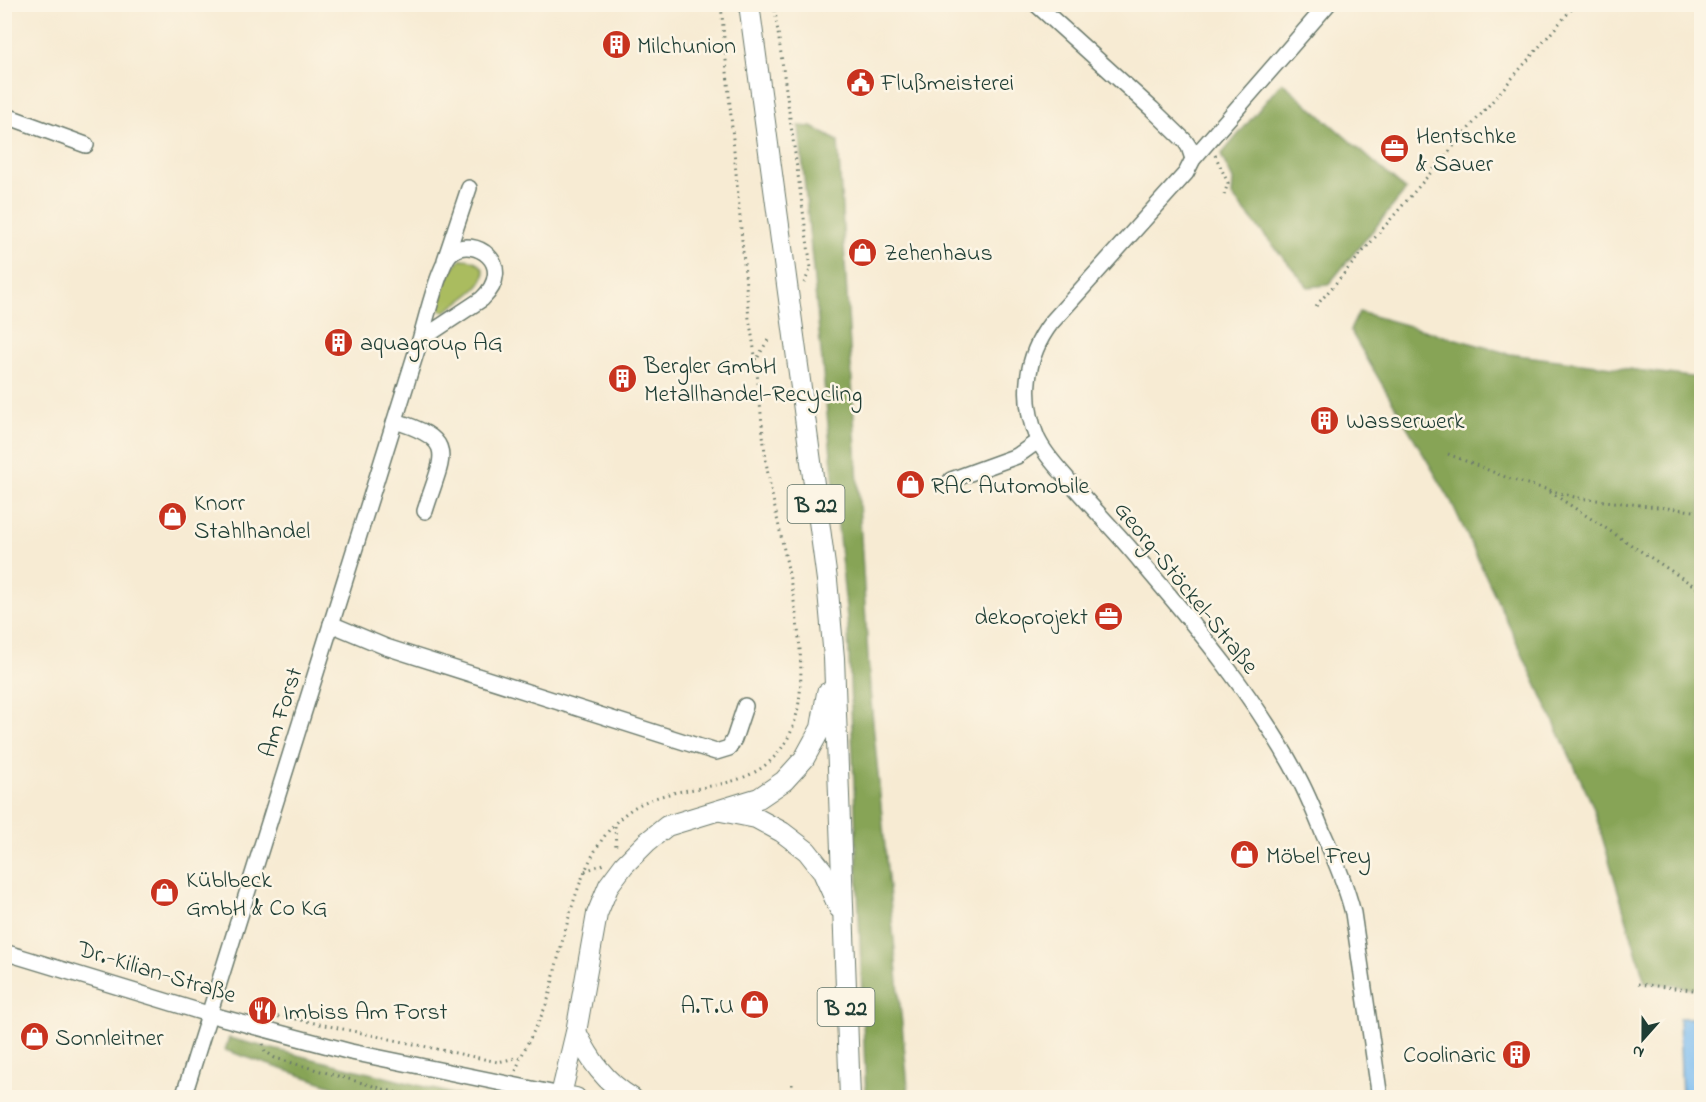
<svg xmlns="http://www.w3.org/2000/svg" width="1706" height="1102" font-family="'Indie Flower',sans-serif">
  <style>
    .green { fill: #aabc5f; stroke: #647c4a; stroke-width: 1.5 }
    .forest { fill: #87a456; stroke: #537045; stroke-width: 1.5 }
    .water { fill: #7dbdf2; stroke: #4e7d93; stroke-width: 1.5 }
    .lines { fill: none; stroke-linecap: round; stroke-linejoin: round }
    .minor-casing { stroke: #6b7a6c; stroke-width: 18 }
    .major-casing { stroke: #6b7a6c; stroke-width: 22 }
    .path { stroke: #6b7a6c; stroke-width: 3; stroke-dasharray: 1.5 4.5; stroke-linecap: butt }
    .minor { stroke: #fff; stroke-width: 15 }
    .major { stroke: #fff; stroke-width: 20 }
    .labels { text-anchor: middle; stroke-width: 5; stroke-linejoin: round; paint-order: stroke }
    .shield { fill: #fcf5e5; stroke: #617469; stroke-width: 1.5 }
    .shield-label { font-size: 22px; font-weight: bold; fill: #1f3d34 }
    .poi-label { font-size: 24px; fill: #1f3d34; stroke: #fcf5e5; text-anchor: start }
    .street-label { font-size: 24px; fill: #1f3d34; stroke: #fcf5e5 }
  </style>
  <rect width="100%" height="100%" fill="#fcf5e5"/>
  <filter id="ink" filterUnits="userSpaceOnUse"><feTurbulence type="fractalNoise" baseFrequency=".0167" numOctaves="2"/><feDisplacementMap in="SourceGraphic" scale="12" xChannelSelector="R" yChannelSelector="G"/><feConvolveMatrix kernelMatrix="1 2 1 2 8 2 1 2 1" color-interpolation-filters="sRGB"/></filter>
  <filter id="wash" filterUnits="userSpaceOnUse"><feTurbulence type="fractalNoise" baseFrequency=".008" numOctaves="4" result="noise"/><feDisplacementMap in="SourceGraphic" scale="24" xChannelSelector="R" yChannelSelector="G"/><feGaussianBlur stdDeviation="1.35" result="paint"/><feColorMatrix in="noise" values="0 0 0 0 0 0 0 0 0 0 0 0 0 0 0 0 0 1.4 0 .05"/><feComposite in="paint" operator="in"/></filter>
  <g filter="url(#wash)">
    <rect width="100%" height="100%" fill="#f7ebd3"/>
    <path class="green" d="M462 259C469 259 475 260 480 265 497 282 456 303 446 311H441L439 306C444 290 447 269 462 259Z"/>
    <g class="forest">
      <path d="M1282 82 1406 190 1328 285 1308 287 1232 196 1233 180 1221 155Z"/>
      <path d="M799 126 812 127 838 141 870 691 909 1097H866L848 629Z"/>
      <path d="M1359 312 1510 354 1699 378 1701 363V989L1645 982 1593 806 1451 501 1350 330Z"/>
      <path d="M229 1038 465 1097H365L225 1050Z"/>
    </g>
    <path class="water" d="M1679 1018H1701V1097H1682Z"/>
  </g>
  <g filter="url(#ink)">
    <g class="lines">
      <defs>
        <g id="minor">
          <path d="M1036 4 1152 109 1185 141 1189 147 1193 159"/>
          <path d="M1328 4 1193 159 1186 173 1051 323C1025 357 1021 399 1037 438 1043 451 1054 464 1064 475 1089 505 1117 532 1142 563 1198 629 1256 698 1297 775 1307 793 1315 813 1323 833 1335 859 1346 885 1353 913L1380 1098"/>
          <path d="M4 115 86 145"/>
          <path d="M445 260 469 188"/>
          <path d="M395 421C460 441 442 456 425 511"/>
          <path d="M951 480 1017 456 1038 441"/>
          <path d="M331 624 386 647 716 752 729 748 734 739 745 706"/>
          <path d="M4 952 208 1014 351 1052 561 1095"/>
          <path d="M183 1098 420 340 482 299C518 264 473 235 452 252 440 261 425 323 420 340"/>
        </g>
        <g id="major">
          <path d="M749 4 827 580 834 658 850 1098"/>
          <path d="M721 811 756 818 782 832 807 851 822 870 839 908"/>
          <path d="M576 1032C590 1060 605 1082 632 1098"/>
          <path d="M576 1098 561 1095 576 1032 597 914 609 885 624 865 647 842 667 826 759 798 784 781 804 759 821 728 827 693"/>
        </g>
      </defs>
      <use href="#minor" class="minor-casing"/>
      <use href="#major" class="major-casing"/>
      <g class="path">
        <path d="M774 4 811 268 804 283"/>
        <path d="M1215 155 1228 183 1224 195"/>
        <path d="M1316 306 1576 4"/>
        <path d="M758 357 769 338"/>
        <path d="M1448 454 1513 480 1578 498 1702 512"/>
        <path d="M1550 492 1702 591"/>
        <path d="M615 826 616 849"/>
        <path d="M585 871 604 864"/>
        <path d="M1638 984 1702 991"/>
        <path d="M278 1017 282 1016 498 1062 520 1057"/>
        <path d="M263 1044 265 1051 275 1058 415 1098"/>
        <path d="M516 1071C523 1048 537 1028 546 1005 551 993 553 979 556 966 570 913 585 838 635 807 685 778 750 799 785 743 825 681 778 538 767 468 760 418 759 369 749 319L721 4"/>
        <path d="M792 1084 793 1098"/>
      </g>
      <use href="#minor" class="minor"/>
      <use href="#major" class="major"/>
    </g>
  </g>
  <defs>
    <symbol id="building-disc" viewBox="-11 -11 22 22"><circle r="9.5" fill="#c8321e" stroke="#fcf5e5"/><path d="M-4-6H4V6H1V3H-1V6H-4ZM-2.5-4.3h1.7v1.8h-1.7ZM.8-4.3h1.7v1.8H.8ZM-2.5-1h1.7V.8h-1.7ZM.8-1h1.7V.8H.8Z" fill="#fff"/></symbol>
    <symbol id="civic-disc" viewBox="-11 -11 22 22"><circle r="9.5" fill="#c8321e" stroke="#fcf5e5"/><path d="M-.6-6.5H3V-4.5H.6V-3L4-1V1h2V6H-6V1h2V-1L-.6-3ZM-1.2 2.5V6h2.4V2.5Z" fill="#fff"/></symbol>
    <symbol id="office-disc" viewBox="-11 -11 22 22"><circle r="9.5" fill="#c8321e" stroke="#fcf5e5"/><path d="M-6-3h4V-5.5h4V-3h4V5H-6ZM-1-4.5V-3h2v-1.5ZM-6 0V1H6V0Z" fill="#fff"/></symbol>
    <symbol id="shop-disc" viewBox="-11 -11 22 22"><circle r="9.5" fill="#c8321e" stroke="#fcf5e5"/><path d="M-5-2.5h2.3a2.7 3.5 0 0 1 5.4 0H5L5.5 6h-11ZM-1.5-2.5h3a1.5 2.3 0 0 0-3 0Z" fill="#fff"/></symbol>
    <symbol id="restaurant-disc" viewBox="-11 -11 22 22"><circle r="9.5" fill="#c8321e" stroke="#fcf5e5"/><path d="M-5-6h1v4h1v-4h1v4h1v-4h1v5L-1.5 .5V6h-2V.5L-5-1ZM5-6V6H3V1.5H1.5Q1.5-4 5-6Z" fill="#fff"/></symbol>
  </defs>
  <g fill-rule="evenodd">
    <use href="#building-disc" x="600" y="28" width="33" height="33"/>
    <use href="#civic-disc" x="844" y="66" width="33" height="33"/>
    <use href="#office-disc" x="1378" y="132" width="33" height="33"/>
    <use href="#shop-disc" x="846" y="236" width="33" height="33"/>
    <use href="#building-disc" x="322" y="326" width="33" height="33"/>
    <use href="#building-disc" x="606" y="362" width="33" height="33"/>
    <use href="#building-disc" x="1308" y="404" width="33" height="33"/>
    <use href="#shop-disc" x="894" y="468" width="33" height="33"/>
    <use href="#shop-disc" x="156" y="500" width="33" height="33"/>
    <use href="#office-disc" x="1092" y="600" width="33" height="33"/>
    <use href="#shop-disc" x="1228" y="838" width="33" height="33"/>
    <use href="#shop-disc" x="148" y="876" width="33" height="33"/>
    <use href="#shop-disc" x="738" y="988" width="33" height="33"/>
    <use href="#restaurant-disc" x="246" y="994" width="33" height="33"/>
    <use href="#shop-disc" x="18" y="1020" width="33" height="33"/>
    <use href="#building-disc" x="1500" y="1038" width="33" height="33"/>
  </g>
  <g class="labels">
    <g class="shield">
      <rect x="787.5" y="485" width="57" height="38" rx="4.5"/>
      <rect x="817.5" y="988" width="57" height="38" rx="4.5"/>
    </g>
    <g class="shield-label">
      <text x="816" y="512">B 22</text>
      <text x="846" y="1015">B 22</text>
    </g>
    <g class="poi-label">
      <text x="637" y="53">Milchunion</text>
      <text x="881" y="90">Flußmeisterei</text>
      <text x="1416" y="143">Hentschke<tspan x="1416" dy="28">&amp; Sauer</tspan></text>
      <text x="884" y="260">Zehenhaus</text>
      <text x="360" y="350">aquagroup AG</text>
      <text x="644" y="373">Bergler GmbH<tspan x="644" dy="28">Metallhandel-Recycling</tspan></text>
      <text x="1346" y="428">Wasserwerk</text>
      <text x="931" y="493">RAC Automobile</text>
      <text x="194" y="510">Knorr<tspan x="194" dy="28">Stahlhandel</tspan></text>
      <text x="1088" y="624" text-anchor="end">dekoprojekt</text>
      <text x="1266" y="863">Möbel Frey</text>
      <text x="186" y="887">Küblbeck<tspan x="186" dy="28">GmbH &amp; Co KG</tspan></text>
      <text x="734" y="1013" text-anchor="end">A.T.U</text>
      <text x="283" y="1019">Imbiss Am Forst</text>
      <text x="55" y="1045">Sonnleitner</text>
      <text x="1496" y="1062" text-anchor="end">Coolinaric</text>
    </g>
    <g class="street-label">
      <text transform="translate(1187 587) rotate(51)" y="8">Georg-Stöckel-Straße</text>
      <text transform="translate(280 712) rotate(-72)" y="8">Am Forst</text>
      <text transform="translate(157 971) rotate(17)" y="8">Dr.-Kilian-Straße</text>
    </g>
  </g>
  <rect width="1706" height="1102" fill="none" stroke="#fcf5e5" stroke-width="24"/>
  <g transform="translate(1643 1039) rotate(201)" stroke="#fcf5e5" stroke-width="4.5" paint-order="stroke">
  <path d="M0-4.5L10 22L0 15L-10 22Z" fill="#1f3d34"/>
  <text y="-9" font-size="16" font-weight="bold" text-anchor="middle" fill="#1f3d34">N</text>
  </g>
</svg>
